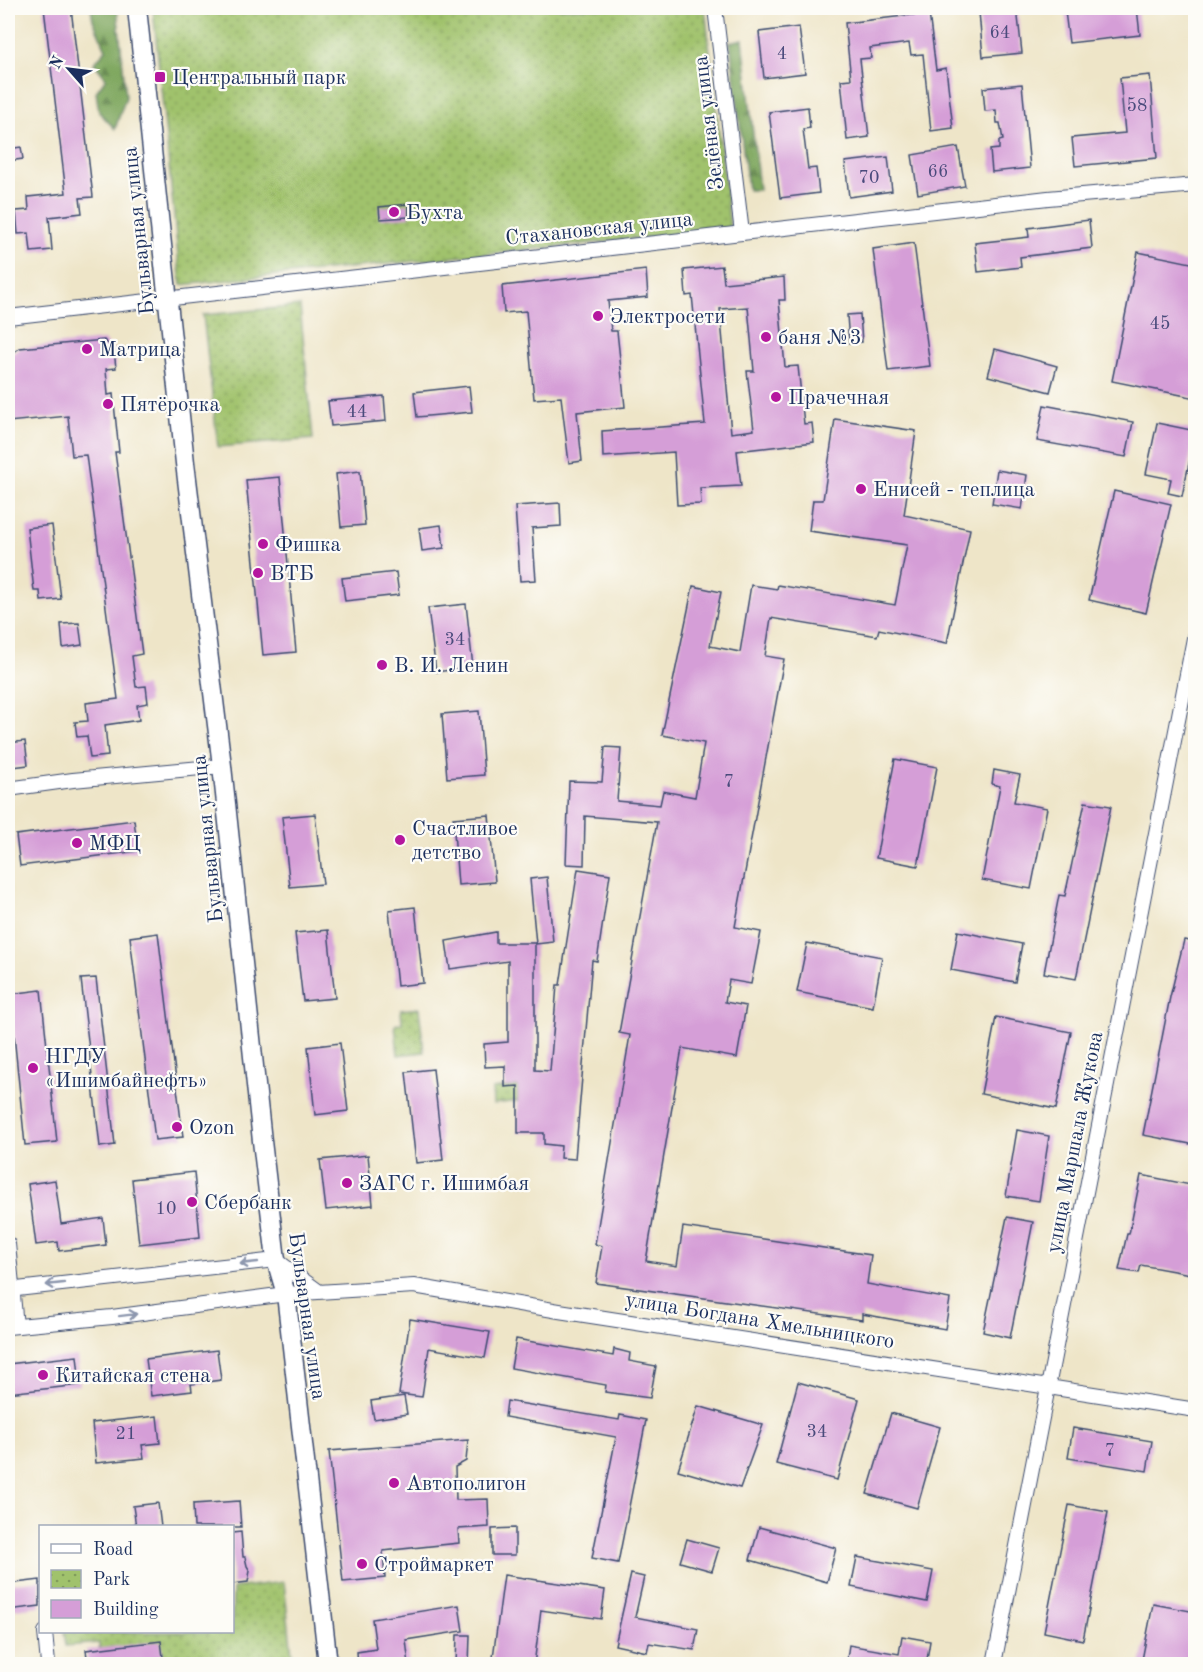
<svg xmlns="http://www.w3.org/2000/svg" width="1203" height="1672" font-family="'Old Standard TT',serif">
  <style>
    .forest { fill: url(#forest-firs); stroke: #4e6c5f; stroke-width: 1.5 }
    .park { fill: url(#park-dots); stroke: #5e7865; stroke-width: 1.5 }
    .building { fill: #d59ed7; fill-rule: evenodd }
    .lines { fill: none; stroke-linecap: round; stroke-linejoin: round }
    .minor-casing { stroke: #3b4a6e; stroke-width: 16 }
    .major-casing { stroke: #3b4a6e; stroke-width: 21 }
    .minor { stroke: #fff; stroke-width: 14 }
    .major { stroke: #fff; stroke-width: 18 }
    .oneway { stroke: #8d97ae }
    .poi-dot { fill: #b5179e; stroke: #fdfcf7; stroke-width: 2 }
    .labels { text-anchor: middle; stroke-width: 4.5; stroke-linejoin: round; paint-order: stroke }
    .number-label { font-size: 18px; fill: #4a4b7c }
    .poi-label { font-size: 21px; fill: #1b2f5e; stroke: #fdfcf7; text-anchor: start }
    .street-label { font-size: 21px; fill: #1b2f5e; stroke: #fdfcf7 }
  </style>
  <defs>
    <pattern id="forest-firs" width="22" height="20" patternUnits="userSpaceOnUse" patternTransform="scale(1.5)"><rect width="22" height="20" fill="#80a860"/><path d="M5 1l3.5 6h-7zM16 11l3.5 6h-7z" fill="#688952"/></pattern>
    <pattern id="park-dots" width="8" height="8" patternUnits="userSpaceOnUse" patternTransform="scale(1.5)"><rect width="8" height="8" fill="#a0c26c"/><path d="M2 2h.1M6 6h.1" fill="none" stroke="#829e5c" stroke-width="1.8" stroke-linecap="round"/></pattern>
  </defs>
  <rect width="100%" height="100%" fill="#fdfcf7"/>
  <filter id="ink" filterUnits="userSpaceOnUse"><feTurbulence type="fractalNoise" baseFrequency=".0167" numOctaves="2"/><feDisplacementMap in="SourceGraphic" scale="12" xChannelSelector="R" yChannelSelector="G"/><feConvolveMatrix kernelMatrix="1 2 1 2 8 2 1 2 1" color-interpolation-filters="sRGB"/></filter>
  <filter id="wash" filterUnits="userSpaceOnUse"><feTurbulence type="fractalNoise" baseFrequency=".008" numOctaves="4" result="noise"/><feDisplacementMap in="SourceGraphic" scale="24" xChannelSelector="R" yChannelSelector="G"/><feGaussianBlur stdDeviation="1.35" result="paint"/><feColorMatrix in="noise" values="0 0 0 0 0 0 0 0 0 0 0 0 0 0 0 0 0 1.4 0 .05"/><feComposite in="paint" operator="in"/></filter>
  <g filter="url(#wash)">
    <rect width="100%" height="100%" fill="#eee5c8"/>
    <g class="forest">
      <path d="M91 8H117L126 97 115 129 99 112 96 92 106 78 94 63 106 50 93 20Z"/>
      <path d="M743 39 759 190H748L730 42Z"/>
    </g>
    <g class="park">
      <path d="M153 8H705L730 229 181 285Z"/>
      <path d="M300 306 313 439 218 447 203 315Z"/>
      <path d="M419 1008 424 1052 398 1055 395 1025 402 1023 401 1010Z"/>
      <path d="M518 1086V1101L493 1104 492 1089Z"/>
      <path d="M284 1582 293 1664H101L99 1643 66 1646 64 1632H232L233 1588Z"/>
    </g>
    <g id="blocks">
      <g class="building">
        <path d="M44 8H71L93 197 80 198 82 213 49 217 52 250 31 252 29 233 18 234 16 211 29 210 28 197 66 193Z"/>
        <path d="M1017 8 1022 53 983 57 979 12Z"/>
        <path d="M1097 8H1137L1140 35 1069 43 1065 11Z"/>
        <path d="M929 13 936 70 946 68 953 128 931 131 923 54 911 55 909 43 870 48 871 58 860 59 869 137 847 140 841 80 851 79 845 23Z"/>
        <path d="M799 27 805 73 764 78 759 32Z"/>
        <path d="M1150 75 1157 158 1075 166 1072 138 1125 133 1120 78Z"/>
        <path d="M1022 84 1030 168 992 172 990 150 999 149V141L1003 140 1000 123H997L996 110 985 111 983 88Z"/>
        <path d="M808 107 810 128 803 129 808 169 816 168 819 193 780 198 769 112Z"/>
        <path d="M21 147 23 159 8 161V149Z"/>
        <path d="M958 147 965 186 918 194 912 155Z"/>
        <path d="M888 157 892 191 849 197 845 162Z"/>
        <path d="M409 204V217L380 219 379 207Z"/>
        <path d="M1089 220 1092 248 1020 257 1021 267 978 272 975 243 1029 237 1028 228Z"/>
        <path d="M914 243 930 366 888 371 873 249Z"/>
        <path d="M1138 252 1196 264V398L1112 381Z"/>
        <path d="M722 266 724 283 784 277 785 300H779L785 367 798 366 804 424 812 423 814 442 737 451 741 486 700 488 701 504 677 505 674 452 603 457 602 431 705 424 692 295 686 296 684 270ZM748 307 754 371H747L754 430 731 433 720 309Z"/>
        <path d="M646 270 648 297 608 301 611 331H617L625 407 577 412 582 461 569 463 561 397 534 399 526 311 504 313 502 286Z"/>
        <path d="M860 314 862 342 849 343 847 315Z"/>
        <path d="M104 340 114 350 116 368 106 369 108 395 113 394 119 452H115L142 654 132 656 136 687 146 686 148 703 137 705 139 720 105 725 108 756 90 758 87 736 77 737 75 722 88 721 86 703 118 699 86 455 72 456 68 416 8 422V379H9L8 356 20 348Z"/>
        <path d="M995 349 1057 366 1050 392 988 376Z"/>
        <path d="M469 386 472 412 417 417 414 392Z"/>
        <path d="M384 396 386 421 331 426 328 401Z"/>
        <path d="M1044 405 1133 422 1126 457 1037 441Z"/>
        <path d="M835 419 916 431 904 515 970 529 947 643 879 629 877 636 771 618 765 656 784 659 735 927 761 932 751 984 729 980 725 1002 746 1006 737 1058 682 1048 646 1261 677 1266 683 1227 871 1255 867 1284 950 1299 945 1329 862 1314V1320L596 1283 602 1246 595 1244 630 1035 619 1033 657 822 585 816 584 865 566 864 569 781 602 782 605 747 621 748 617 801 660 805 663 791 695 797 704 743 662 735 693 586 721 592 710 646 740 652 751 585 777 589 778 585 895 605 907 545 809 531 813 500H823Z"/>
        <path d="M1157 423 1196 431 1182 496 1168 493 1171 479 1146 474Z"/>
        <path d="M997 470 1027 475 1022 509 992 504Z"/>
        <path d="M360 471 365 525 341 527 336 474Z"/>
        <path d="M280 477 296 652 263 655 246 480Z"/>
        <path d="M1114 491 1171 504 1146 613 1089 600Z"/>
        <path d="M560 503 561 526 532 528 536 580 520 581 515 506Z"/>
        <path d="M52 525 61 599 41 601 40 591H34L27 528Z"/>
        <path d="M441 525 444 548 422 551 419 528Z"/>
        <path d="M396 572 399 595 345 601 342 578Z"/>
        <path d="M466 604 473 667 436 672 428 608Z"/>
        <path d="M79 623 82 645 63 648 61 624Z"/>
        <path d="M479 711 484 775 447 778 442 714Z"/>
        <path d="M25 741 28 765 13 767 12 759H8V743Z"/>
        <path d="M895 759 937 767 918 866 876 858Z"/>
        <path d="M994 770 1020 775 1014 802 1047 808 1031 889 982 880 1000 786 992 784Z"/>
        <path d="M1085 802 1111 806 1076 979 1044 973 1059 895 1065 896Z"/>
        <path d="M315 814 323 884 290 887 282 817Z"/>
        <path d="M489 815 495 882 458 885 453 818Z"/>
        <path d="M134 820 138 851 20 866 16 835Z"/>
        <path d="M578 869 610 874 597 961 592 960 575 1159 560 1158 561 1146 544 1144V1133H518V1086L505 1087V1066L485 1067 484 1044 508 1042V961L450 969 446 941 496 932V943H535V1070L550 1071 557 985H560Z"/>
        <path d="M547 877 553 942 536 944 530 879Z"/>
        <path d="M415 907 423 983 397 986 389 910Z"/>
        <path d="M328 930 335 998 303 1001 295 933Z"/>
        <path d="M958 931 1022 944 1015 982 951 970Z"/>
        <path d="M158 933 183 1137 155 1140 130 937Z"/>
        <path d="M1184 940 1196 942V1145L1143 1135 1170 997Z"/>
        <path d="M807 943 882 957 873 1007 797 992Z"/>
        <path d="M96 978 115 1145 100 1147 81 979Z"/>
        <path d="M41 990 57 1142 25 1145 10 994Z"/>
        <path d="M996 1017 1071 1032 1056 1109 981 1094Z"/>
        <path d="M340 1043 348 1111 315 1115 308 1047Z"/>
        <path d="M433 1069 443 1160 416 1163 406 1072Z"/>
        <path d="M1017 1130 1049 1136 1039 1201 1006 1196Z"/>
        <path d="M368 1155 373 1205 326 1210 320 1160Z"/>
        <path d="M194 1172 200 1237 139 1244 132 1179Z"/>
        <path d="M1141 1175 1196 1186V1275L1141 1265 1139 1273 1119 1270 1127 1234H1129Z"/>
        <path d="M55 1180 61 1224 103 1218 106 1245 59 1251 58 1242 36 1245 28 1184Z"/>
        <path d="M1007 1217 1033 1222 1010 1338 983 1332Z"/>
        <path d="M410 1319 490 1332 485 1358 429 1348 422 1397 399 1394Z"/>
        <path d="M516 1339 613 1356 614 1349 630 1353 629 1361 656 1366 650 1398 605 1392 606 1385 511 1368Z"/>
        <path d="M217 1350 221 1380 191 1384 192 1391 151 1396 146 1359Z"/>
        <path d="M77 1356 80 1385 8 1393V1364Z"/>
        <path d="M798 1382 859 1399 837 1480 776 1464Z"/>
        <path d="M404 1396 407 1414 374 1419 371 1401Z"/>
        <path d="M507 1401 619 1420 620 1415 646 1420 618 1563 592 1558 616 1437 505 1417Z"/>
        <path d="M698 1406 763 1425 740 1488 678 1470Z"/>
        <path d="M891 1413 940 1427 917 1508 867 1494Z"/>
        <path d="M157 1416 160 1443 142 1445 144 1458 96 1463 92 1423Z"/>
        <path d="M1073 1428 1152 1441 1147 1471 1068 1458Z"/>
        <path d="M468 1440 466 1461 455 1467 456 1500 488 1499 489 1527 458 1529 459 1543 383 1551 385 1578 343 1582 329 1451Z"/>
        <path d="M239 1501 241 1527H194L193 1504Z"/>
        <path d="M158 1503 161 1527H136L133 1506Z"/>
        <path d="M1069 1505 1108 1512 1083 1640 1044 1632Z"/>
        <path d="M759 1527 836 1548 827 1582 750 1560Z"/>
        <path d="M515 1528V1555H492V1529Z"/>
        <path d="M241 1532 243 1557H245L247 1566 250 1571 248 1582 232 1584V1533Z"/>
        <path d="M687 1539 719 1548 712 1571 680 1562Z"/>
        <path d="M857 1557 933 1571 927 1602 851 1587Z"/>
        <path d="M631 1574 644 1577 635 1617 698 1629 694 1650 649 1643 647 1652 615 1645Z"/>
        <path d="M504 1575 605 1590 601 1619 541 1610 534 1665H492Z"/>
        <path d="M40 1580V1606L8 1610V1584Z"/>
        <path d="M1153 1604 1196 1612V1665H1141Z"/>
        <path d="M459 1605 463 1631 406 1640 409 1665H358L357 1652 376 1649 372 1619Z"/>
        <path d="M457 1635H470L469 1665H456Z"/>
        <path d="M902 1636 930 1641 926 1665H846L849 1645 899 1654Z"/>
        <path d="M161 1641 164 1665H88L86 1650Z"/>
      </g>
    </g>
  </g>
  <g filter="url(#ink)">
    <use href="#blocks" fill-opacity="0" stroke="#3b4a6e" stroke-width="1.5"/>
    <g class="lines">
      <defs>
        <g id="minor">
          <path d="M715 8 742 233"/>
          <path d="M8 317 1048 198 1196 185"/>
          <path d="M8 789 73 780 222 766"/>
          <path d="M8 1244 16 1326"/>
          <path d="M8 1290 276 1260 318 1291"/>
          <path d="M8 1327 112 1317 286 1294 414 1286 559 1311 1196 1410"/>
          <path d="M45 1632 48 1664"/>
          <path d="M994 1664 1196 628"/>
        </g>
        <path id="major" d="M137 8 185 463 222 766 262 1141 276 1260 286 1294 328 1664"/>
      </defs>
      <use href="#minor" class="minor-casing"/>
      <use href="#major" class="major-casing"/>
      <use href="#minor" class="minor"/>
      <use href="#major" class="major"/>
    </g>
    <defs><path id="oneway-shaft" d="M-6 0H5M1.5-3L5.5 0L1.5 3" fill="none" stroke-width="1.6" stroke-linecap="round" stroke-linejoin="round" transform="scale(1.5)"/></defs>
    <g class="oneway">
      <use href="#oneway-shaft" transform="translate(249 1263) rotate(174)"/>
      <use href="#oneway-shaft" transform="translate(55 1284) rotate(174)"/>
      <use href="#oneway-shaft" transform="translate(128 1315) rotate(-7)"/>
    </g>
  </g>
  <g class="poi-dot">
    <rect x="154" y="71" width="12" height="12" rx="3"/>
    <circle cx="394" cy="212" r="6"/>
    <circle cx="598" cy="316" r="6"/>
    <circle cx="766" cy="337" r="6"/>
    <circle cx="87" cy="349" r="6"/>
    <circle cx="776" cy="397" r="6"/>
    <circle cx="108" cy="404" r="6"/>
    <circle cx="861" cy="489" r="6"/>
    <circle cx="263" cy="544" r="6"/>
    <circle cx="258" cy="573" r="6"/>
    <circle cx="382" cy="665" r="6"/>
    <circle cx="400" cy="840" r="6"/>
    <circle cx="77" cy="843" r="6"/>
    <circle cx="33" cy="1068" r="6"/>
    <circle cx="177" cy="1127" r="6"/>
    <circle cx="347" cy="1183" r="6"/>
    <circle cx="192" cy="1202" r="6"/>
    <circle cx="43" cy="1375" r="6"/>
    <circle cx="394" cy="1483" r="6"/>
    <circle cx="362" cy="1564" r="6"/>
  </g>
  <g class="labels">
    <g class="number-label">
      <text x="1000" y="38">64</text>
      <text x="782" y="59">4</text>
      <text x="1137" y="111">58</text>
      <text x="938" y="177">66</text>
      <text x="869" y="183">70</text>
      <text x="1160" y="329">45</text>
      <text x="357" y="417">44</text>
      <text x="455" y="645">34</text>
      <text x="729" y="787">7</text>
      <text x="166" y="1214">10</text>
      <text x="817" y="1437">34</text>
      <text x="126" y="1439">21</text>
      <text x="1110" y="1456">7</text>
    </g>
    <g class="poi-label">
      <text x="172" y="84">Центральный парк</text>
      <text x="406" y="219">Бухта</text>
      <text x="610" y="323">Электросети</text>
      <text x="778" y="344">баня №3</text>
      <text x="99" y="356">Матрица</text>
      <text x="788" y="404">Прачечная</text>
      <text x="120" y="411">Пятёрочка</text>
      <text x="873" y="496">Енисей - теплица</text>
      <text x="275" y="551">Фишка</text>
      <text x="270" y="580">ВТБ</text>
      <text x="394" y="672">В. И. Ленин</text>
      <text x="412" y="835">Счастливое<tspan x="412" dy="24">детство</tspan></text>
      <text x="89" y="850">МФЦ</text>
      <text x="45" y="1063">НГДУ<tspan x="45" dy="24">«Ишимбайнефть»</tspan></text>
      <text x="189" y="1134">Ozon</text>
      <text x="359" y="1190">ЗАГС г. Ишимбая</text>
      <text x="204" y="1209">Сбербанк</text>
      <text x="55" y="1382">Китайская стена</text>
      <text x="406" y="1490">Автополигон</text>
      <text x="374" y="1571">Строймаркет</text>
    </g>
    <g class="street-label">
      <text transform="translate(708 123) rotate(-97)" y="7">Зелёная улица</text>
      <text transform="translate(599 228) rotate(-6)" y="7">Стахановская улица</text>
      <text transform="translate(138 231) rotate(-96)" y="7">Бульварная улица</text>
      <text transform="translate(207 839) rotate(-96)" y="7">Бульварная улица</text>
      <text transform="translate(1074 1142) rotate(-79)" y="7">улица Маршала Жукова</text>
      <text transform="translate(308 1316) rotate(82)" y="7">Бульварная улица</text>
      <text transform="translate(760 1320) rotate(9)" y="7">улица Богдана Хмельницкого</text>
    </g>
  </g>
  <rect width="1203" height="1672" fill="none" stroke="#fdfcf7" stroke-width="30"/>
  <rect x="39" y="1525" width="195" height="108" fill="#fdfcf7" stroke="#a3aaba" stroke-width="1.5"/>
  <rect x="51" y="1544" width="30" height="9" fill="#ffffff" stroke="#a3aaba" stroke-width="1.5"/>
  <text x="93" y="1555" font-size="18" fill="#1b2f5e">Road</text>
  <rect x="51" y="1570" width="30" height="18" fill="url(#park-dots)" stroke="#a3aaba" stroke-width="1.5"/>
  <text x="93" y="1585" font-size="18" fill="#1b2f5e">Park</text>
  <rect x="51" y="1600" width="30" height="18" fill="#d59ed7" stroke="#a3aaba" stroke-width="1.5"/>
  <text x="93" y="1615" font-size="18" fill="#1b2f5e">Building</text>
  <g transform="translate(69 69) rotate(298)" stroke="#fdfcf7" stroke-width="4.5" paint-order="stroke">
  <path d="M0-4.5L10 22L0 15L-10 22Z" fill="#1b2f5e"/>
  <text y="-9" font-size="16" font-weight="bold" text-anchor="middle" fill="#1b2f5e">N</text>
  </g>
</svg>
